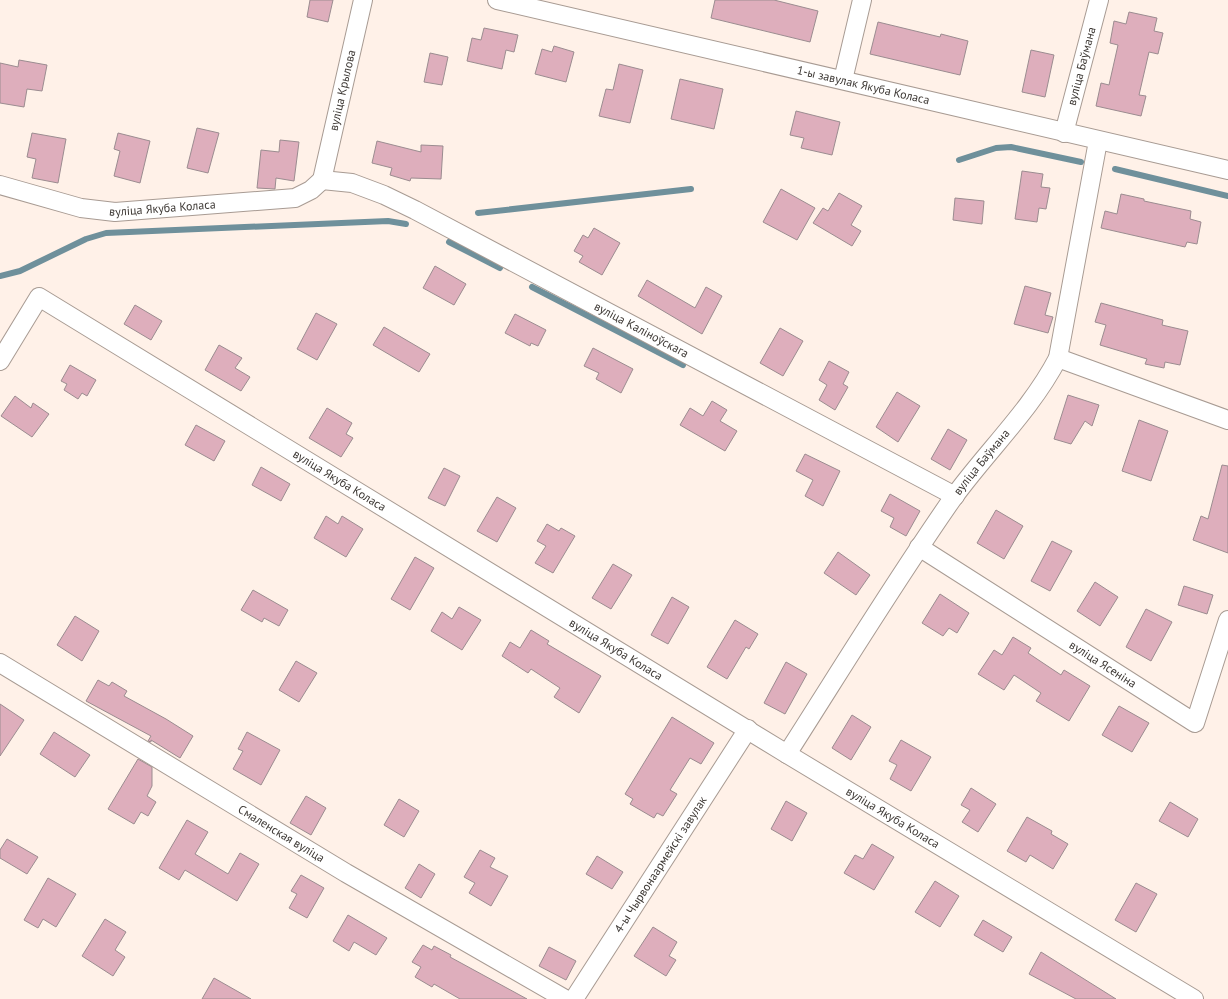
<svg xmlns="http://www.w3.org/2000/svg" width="1228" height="999" font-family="'PT Sans',sans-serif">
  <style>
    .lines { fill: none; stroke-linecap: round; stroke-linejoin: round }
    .stream { stroke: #6f909b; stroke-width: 6 }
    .building { fill: #deaebc; stroke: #9b8c90 }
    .street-casing { stroke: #a89b93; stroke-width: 20 }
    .street { stroke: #fff; stroke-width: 18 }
    .labels { text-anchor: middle; stroke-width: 4; stroke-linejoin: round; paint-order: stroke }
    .street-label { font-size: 12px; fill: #3d3834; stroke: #fff }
  </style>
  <rect width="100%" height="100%" fill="#fff1e8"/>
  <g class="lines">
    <g class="stream">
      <path d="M959 160 996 148 1011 147 1081 162"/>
      <path d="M1115 169 1228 196"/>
      <path d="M478 213 691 189"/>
      <path d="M449 242 500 268"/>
      <path d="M0 276 20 271 86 239 106 233 388 221 406 224"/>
      <path d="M532 287 683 365"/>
    </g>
  </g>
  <g class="building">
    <path d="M310 0H333L328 22 307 17Z"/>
    <path d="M715 0H774L818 11 810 42 711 18Z"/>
    <path d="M1129 12 1157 18 1154 31 1163 33 1158 54 1149 52 1139 95 1146 96 1141 116 1096 106 1101 83 1109 85 1118 45 1110 43 1114 21 1126 24Z"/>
    <path d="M878 22 940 37 941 34 968 41 960 75 870 54Z"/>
    <path d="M484 28 518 35 514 52 506 50 502 69 467 61 472 38 481 40Z"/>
    <path d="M554 46 574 52 566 82 535 74 542 49 552 52Z"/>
    <path d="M1031 50 1054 55 1045 97 1022 92Z"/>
    <path d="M430 53 448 57 442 85 424 82Z"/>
    <path d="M19 60 47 65 42 91 27 89 24 107 0 103V63L18 67Z"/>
    <path d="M619 64 643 70 630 123 599 116 606 89 613 90Z"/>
    <path d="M680 79 723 89 714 129 671 119Z"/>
    <path d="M796 111 840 122 832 155 801 148 804 138 790 135Z"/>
    <path d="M197 128 219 133 208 173 187 168Z"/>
    <path d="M32 133 66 139 58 183 32 178 36 159 27 157Z"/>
    <path d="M118 133 150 141 140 183 114 176 120 151 114 149Z"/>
    <path d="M280 140 299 142 294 181 276 178 275 189 257 188 261 150 279 152Z"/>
    <path d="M377 141 421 152V145L443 146 441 179 411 178 410 181 390 175 392 168 372 163Z"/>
    <path d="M1022 171 1043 174 1041 187 1050 188 1046 209 1039 208 1037 222 1015 219Z"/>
    <path d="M781 189 815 208 797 240 763 222Z"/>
    <path d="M839 193 862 206 851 225 861 231 852 246 813 223 823 208 828 211Z"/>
    <path d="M1121 194 1144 199V201L1191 211 1190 219 1201 222 1197 244 1187 242 1185 247 1101 228 1105 211 1117 214Z"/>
    <path d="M955 198 984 201 982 224 953 220Z"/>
    <path d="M594 228 620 243 602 275 579 262 583 256 574 251 583 235 588 238Z"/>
    <path d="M435 266 466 284 454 305 423 288Z"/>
    <path d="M647 280 695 308 706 287 722 296 702 334 638 296Z"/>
    <path d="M1025 286 1051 293 1045 315 1053 317 1048 333 1014 324Z"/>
    <path d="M1101 303 1163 320 1162 325 1188 331 1180 365 1165 362 1164 368 1145 364 1147 359 1100 345 1106 325 1095 322Z"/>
    <path d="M135 305 162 321 151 340 124 324Z"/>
    <path d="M316 313 337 324 317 360 297 349Z"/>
    <path d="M515 314 546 330 538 346 531 343 530 346 505 333Z"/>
    <path d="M384 327 430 354 419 372 373 345Z"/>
    <path d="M780 328 803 341 783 376 760 363Z"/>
    <path d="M219 345 242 358 235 368 250 377 241 391 205 370Z"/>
    <path d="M593 348 633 369 621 393 596 379 599 373 584 366Z"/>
    <path d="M829 361 849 372 843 384 848 387 835 410 819 400 827 385 819 380Z"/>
    <path d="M70 365 96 380 87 396 82 393 78 399 64 390 67 384 61 381Z"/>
    <path d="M897 392 920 406 898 442 876 427Z"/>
    <path d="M1068 395 1099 405 1092 426 1085 421 1071 444 1054 439Z"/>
    <path d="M15 396 31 408 33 403 49 414 32 437 1 416Z"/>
    <path d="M712 401 727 410 720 421 737 431 725 451 680 425 690 408 703 416Z"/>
    <path d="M327 408 352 423 346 434 353 438 341 457 309 438Z"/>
    <path d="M1139 420 1168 431 1151 481 1122 471Z"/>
    <path d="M196 425 225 441 214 461 185 445Z"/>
    <path d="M948 429 967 440 950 470 931 459Z"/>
    <path d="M805 454 840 471 823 506 805 496 813 480 796 471Z"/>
    <path d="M1222 465 1228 466V553L1193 540 1201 516 1208 519Z"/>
    <path d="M261 467 290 484 281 501 252 485Z"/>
    <path d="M444 468 460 476 445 506 428 498Z"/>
    <path d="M890 494 920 511 906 536 890 527 894 518 881 511Z"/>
    <path d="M497 497 516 508 497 542 477 531Z"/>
    <path d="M996 510 1023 526 1004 559 977 543Z"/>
    <path d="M326 516 338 524 342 516 363 529 346 557 314 538Z"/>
    <path d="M547 524 559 531 561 528 575 536 553 573 535 563 546 546 537 541Z"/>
    <path d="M1052 541 1072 551 1050 591 1031 581Z"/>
    <path d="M838 552 870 575 856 595 824 573Z"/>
    <path d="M415 557 434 568 410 610 391 599Z"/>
    <path d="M613 564 632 575 611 609 592 598Z"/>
    <path d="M1095 582 1118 597 1100 626 1077 611Z"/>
    <path d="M1184 586 1213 595 1207 614 1178 605Z"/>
    <path d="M253 590 288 610 279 626 264 618 262 622 241 610Z"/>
    <path d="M940 594 969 613 957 633 949 628 943 636 922 623Z"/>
    <path d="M672 597 689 607 668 644 651 635Z"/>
    <path d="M459 607 481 620 462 650 431 631 442 612 452 619Z"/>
    <path d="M1146 609 1172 622 1151 661 1126 647Z"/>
    <path d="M75 616 99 631 82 661 57 645Z"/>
    <path d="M735 620 758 634 749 649 746 647 727 679 707 667Z"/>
    <path d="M531 630 549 641 547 644 601 676 579 713 554 697 560 688 531 669 528 673 502 656 510 642 520 648Z"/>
    <path d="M1013 637 1031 648 1028 653 1061 675 1064 670 1090 686 1069 721 1036 701 1041 693 1014 675 1004 690 978 674 994 650 1002 655Z"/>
    <path d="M296 661 317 673 299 702 279 690Z"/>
    <path d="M786 662 807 674 785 714 764 703Z"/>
    <path d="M98 680 109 686 112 682 127 691 124 696 166 719 193 736 180 758 151 740V742L148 741 151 736 86 701Z"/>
    <path d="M0 704 24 720 0 756Z"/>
    <path d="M1119 706 1149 723 1132 752 1102 735Z"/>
    <path d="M852 715 871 727 851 760 832 748Z"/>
    <path d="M672 717 714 743 701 764 690 758 670 790 677 794 663 816 657 813 654 818 630 804 633 799 625 794Z"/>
    <path d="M54 732 90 755 75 777 40 754Z"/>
    <path d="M247 732 280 750 261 785 233 769 243 751 238 749Z"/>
    <path d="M901 740 931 757 911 791 890 779 897 765 889 761Z"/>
    <path d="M138 759 152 767V786L147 796 156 802 148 816 141 812 134 824 108 809Z"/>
    <path d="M971 788 996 804 978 832 962 822 970 810 961 805Z"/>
    <path d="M306 796 326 808 311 835 290 823Z"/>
    <path d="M399 799 419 811 404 837 384 825Z"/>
    <path d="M786 801 807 813 792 841 771 829Z"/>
    <path d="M1170 802 1198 819 1188 837 1159 821Z"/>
    <path d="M1027 817 1052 831 1051 834 1068 844 1053 869 1030 855 1026 862 1007 851Z"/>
    <path d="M187 820 208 832 195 854 228 874 240 853 259 864 237 901 185 870 179 880 159 868Z"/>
    <path d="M7 839 38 857 27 874 0 858V850Z"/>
    <path d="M872 844 894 857 874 890 844 873 855 855 863 859Z"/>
    <path d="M480 850 495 858 490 867 508 876 491 906 469 893 475 883 464 877Z"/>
    <path d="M597 856 623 872 612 889 586 874Z"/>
    <path d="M419 864 435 874 421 898 405 888Z"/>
    <path d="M301 875 324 888 307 918 289 908 297 894 291 891Z"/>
    <path d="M48 878 76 894 56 927 43 919 38 928 24 920Z"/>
    <path d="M935 881 959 896 940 927 915 912Z"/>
    <path d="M1136 883 1157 894 1136 932 1115 920Z"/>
    <path d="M348 915 387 938 376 955 354 942 349 951 333 941Z"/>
    <path d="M105 919 126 932 115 950 125 957 113 976 82 956Z"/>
    <path d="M983 920 1012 937 1003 952 974 935Z"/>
    <path d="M653 927 677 942 669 956 676 960 666 976 634 956Z"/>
    <path d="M423 945 432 950 434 946 451 955 450 957 527 999H460L434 984 432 987 415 977 421 967 412 962Z"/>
    <path d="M549 947 576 961 566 980 539 966Z"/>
    <path d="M1041 952 1116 999H1076L1029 974Z"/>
    <path d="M214 978 251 999H202Z"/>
  </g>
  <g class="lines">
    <defs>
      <g id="street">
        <path id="s1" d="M497 0 1228 170"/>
        <path d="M843 80 862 0"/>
        <path id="s2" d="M1064 133 1099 0"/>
        <path id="s3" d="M322 180 352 183 384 195 415 210 955 496"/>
        <path id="s4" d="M322 180 363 0"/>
        <path id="s5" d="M0 185 81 208 115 212 295 198 311 190 322 180"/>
        <path d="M1058 358 1228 420"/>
        <path id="s6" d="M0 361 39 297 787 754 1194 999"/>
        <path id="s7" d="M919 547 1195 723 1228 620"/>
        <path id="s8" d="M0 663 346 873 565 999"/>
        <path id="s9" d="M787 754C842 668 895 581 953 498 987 451 1031 410 1058 358L1098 141"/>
        <path id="s10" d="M574 999 748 729"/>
      </g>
    </defs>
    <use href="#street" class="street-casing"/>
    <use href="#street" class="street"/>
  </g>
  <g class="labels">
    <g class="street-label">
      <text dy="4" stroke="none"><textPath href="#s2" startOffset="69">вуліца Баўмана</textPath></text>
      <text dy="4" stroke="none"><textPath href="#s1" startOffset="376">1-ы завулак Якуба Коласа</textPath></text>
      <text dy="4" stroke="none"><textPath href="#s4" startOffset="92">вуліца Крылова</textPath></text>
      <text dy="4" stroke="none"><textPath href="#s5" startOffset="166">вуліца Якуба Коласа</textPath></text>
      <text dy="4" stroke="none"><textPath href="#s3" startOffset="355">вуліца Каліноўскага</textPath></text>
      <text dy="4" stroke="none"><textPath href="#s9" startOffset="351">вуліца Баўмана</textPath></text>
      <text dy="4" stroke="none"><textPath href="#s6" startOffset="427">вуліца Якуба Коласа</textPath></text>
      <text dy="4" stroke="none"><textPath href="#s6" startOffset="751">вуліца Якуба Коласа</textPath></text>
      <text dy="4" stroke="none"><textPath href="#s7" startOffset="218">вуліца Ясеніна</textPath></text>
      <text dy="4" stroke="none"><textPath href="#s6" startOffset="1075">вуліца Якуба Коласа</textPath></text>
      <text dy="4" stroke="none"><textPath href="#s8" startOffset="329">Смаленская вуліца</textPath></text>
      <text dy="4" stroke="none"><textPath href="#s10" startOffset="160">4-ы Чырвонаармейскі завулак</textPath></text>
    </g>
  </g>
</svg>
